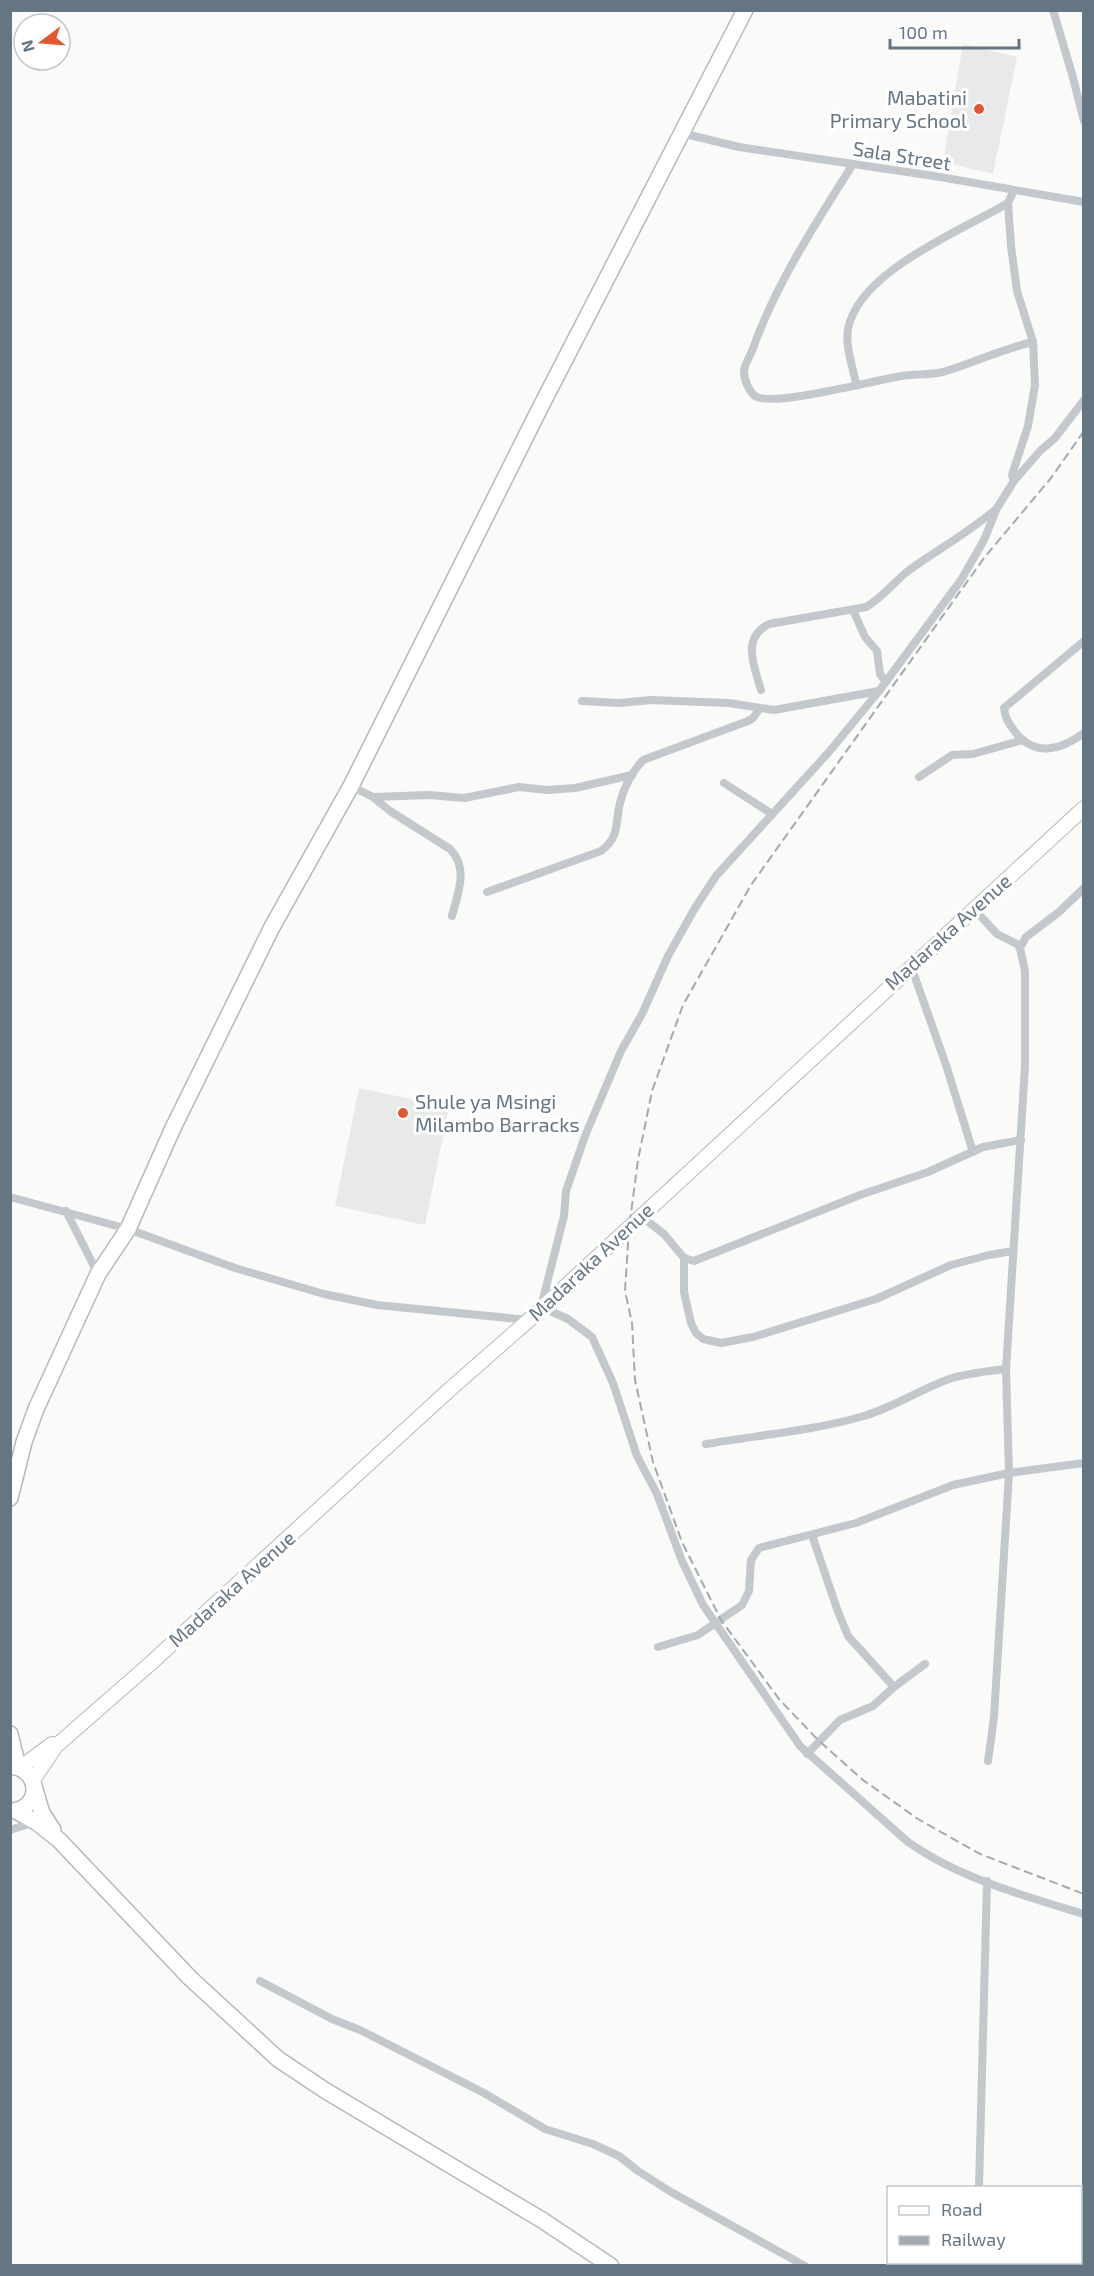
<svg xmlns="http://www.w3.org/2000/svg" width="1094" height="2276" font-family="'Exo 2',sans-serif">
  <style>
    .built { fill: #e8e9e9 }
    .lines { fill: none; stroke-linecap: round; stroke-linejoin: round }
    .primary-casing { stroke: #b5babe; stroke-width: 16 }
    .trunk-casing { stroke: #b4b9bd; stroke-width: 18 }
    .minor { stroke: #c3c8cc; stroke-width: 8 }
    .primary { stroke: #fff; stroke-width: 14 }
    .trunk { stroke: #fff; stroke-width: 15 }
    .rail { stroke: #a2aab0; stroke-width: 2; stroke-dasharray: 9 4.5; stroke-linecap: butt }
    .poi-dot { fill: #e4572e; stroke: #fff; stroke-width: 2 }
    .labels { text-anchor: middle; stroke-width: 6; stroke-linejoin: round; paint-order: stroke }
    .poi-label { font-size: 20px; fill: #657683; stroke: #fff; text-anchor: end }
    .street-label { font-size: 20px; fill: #657683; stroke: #fff }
  </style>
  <rect width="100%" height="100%" fill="#fafaf8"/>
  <g class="built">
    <path d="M963 44 1017 57 993 174 943 162Z"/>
    <path d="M359 1088 449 1107 425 1225 335 1206Z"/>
  </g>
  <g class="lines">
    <defs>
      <g id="primary">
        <path d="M20 1768 52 1744"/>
        <path d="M33 1780 56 1746 151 1663 448 1391 529 1320 1084 808"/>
      </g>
      <g id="trunk">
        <path d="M10 1498 24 1442 36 1409 98 1274 128 1229 173 1128 272 927 351 786 539 410 745 10"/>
        <path d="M10 1734 18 1767"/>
        <path d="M10 1766C42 1769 42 1810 10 1811"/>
        <path d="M34 1786 42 1813 53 1830"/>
        <path d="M16 1811 36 1822 59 1840 190 1978 278 2059 326 2091 542 2220 611 2266"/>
      </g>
    </defs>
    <use href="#primary" class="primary-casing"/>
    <use href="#trunk" class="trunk-casing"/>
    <g class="minor">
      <path d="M1053 10 1072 74 1084 121"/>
      <path d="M681 133 739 147 934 176 1084 202"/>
      <path d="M853 164C815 225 776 283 752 351 749 358 744 365 744 372 744 380 749 391 755 396 771 408 879 379 902 376 916 374 930 375 943 372 974 363 1001 349 1033 342"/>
      <path d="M1014 190 1008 203 1011 246 1017 291 1033 342 1035 385 1028 426 1012 475 1014 481"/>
      <path d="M856 384C853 367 845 346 848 329 859 271 961 231 1008 203"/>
      <path d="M1084 400 1055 438 1040 451 1014 481 997 508 984 540 961 580 879 691 828 753 716 876 695 908 668 956 642 1014 621 1051 585 1136 566 1191 564 1216 541 1307 568 1319 592 1337 613 1383 637 1456 657 1494 682 1561 703 1605 800 1746 908 1842C959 1878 1024 1896 1084 1914"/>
      <path d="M853 610 865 637 877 651 880 674 886 682"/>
      <path d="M1084 641 1004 708C1005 719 1010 725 1016 733 1036 758 1062 749 1084 733"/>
      <path d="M761 690C754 666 741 638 769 624L866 607C882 598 893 583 908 571 937 550 968 533 995 510"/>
      <path d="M582 701 619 703 651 700 729 703 774 710 879 691"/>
      <path d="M919 777 952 755 973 754 1023 740"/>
      <path d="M724 783 772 814"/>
      <path d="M351 786 373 797 429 795 464 798 519 787 547 790 575 788 632 775"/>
      <path d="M374 798 390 811 450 849C469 868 458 893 452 916"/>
      <path d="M487 892 601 851C620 837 615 823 620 803 624 787 632 772 643 760L748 721 753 718 760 708"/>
      <path d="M974 909 997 934 1017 944 1020 948 1025 971V1066L1006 1369 1009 1473 994 1717 988 1761"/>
      <path d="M1020 948 1026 937 1059 912 1084 888"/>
      <path d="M911 966 946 1065 973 1152"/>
      <path d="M10 1197 128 1229 235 1268 324 1294 377 1305 529 1320"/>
      <path d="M66 1211 98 1274"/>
      <path d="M642 1217 664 1234 684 1258 694 1261 860 1195 928 1172 983 1147 1021 1140"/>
      <path d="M684 1258V1292L691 1323 696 1333 703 1339 721 1343 753 1337 876 1299 951 1265 989 1255 1013 1251"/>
      <path d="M706 1444C759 1435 812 1431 864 1416 895 1407 922 1388 952 1378 970 1373 988 1371 1006 1369"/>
      <path d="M812 1535 837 1609 848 1636 894 1687"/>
      <path d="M658 1647 698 1635 742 1605 749 1591 751 1560 759 1548 856 1523 953 1485 1009 1473 1084 1463"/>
      <path d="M807 1754 840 1720 873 1706 894 1687 925 1664"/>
      <path d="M10 1830 35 1822"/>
      <path d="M260 1981 332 2019 360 2030 484 2093 545 2129 593 2144 619 2156 638 2171 671 2192 805 2266"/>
      <path d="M979 2188 987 1881"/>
      <path d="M976 2266V2262"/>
    </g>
    <use href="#primary" class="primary"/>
    <use href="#trunk" class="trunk"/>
    <path class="rail" d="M1084 431 1051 478 984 558 751 885 683 1005 652 1091 638 1160 629 1228 625 1291 632 1323 635 1380 653 1462 682 1542 721 1620 779 1699 818 1740 863 1780 918 1819 980 1854 1084 1894"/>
  </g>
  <g class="poi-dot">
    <circle cx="979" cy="109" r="6"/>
    <circle cx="403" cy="1113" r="6"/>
  </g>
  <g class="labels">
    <g class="poi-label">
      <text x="967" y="105">Mabatini<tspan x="967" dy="23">Primary School</tspan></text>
      <text x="415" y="1109" text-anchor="start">Shule ya Msingi<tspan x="415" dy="23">Milambo Barracks</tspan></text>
    </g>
    <g class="street-label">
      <text transform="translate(902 156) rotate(9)" y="7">Sala Street</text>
      <text transform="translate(948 932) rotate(-42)" y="7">Madaraka Avenue</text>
      <text transform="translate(591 1262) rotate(-43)" y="7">Madaraka Avenue</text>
      <text transform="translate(232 1589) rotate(-42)" y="7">Madaraka Avenue</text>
    </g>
  </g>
  <rect width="1094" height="2276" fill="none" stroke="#657683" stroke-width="24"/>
  <rect x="887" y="2186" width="195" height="78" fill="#ffffff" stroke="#c1c8cd" stroke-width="1.5"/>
  <rect x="899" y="2206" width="30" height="9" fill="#ffffff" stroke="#c1c8cd" stroke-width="1.5"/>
  <text x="941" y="2216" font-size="18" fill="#657683">Road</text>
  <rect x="899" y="2236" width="30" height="9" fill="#a2aab0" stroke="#c1c8cd" stroke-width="1.5"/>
  <text x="941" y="2246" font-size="18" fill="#657683">Railway</text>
  <g transform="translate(42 42) rotate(254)"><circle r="28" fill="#ffffff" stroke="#c1c8cd" stroke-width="1.5"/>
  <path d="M0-4.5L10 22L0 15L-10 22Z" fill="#e4572e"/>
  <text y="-9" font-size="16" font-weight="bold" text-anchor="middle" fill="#657683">N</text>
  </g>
  <path d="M890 39v9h129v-9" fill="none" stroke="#657683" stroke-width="3"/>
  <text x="899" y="39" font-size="18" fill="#657683" stroke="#ffffff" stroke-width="4.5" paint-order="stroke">100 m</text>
</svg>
